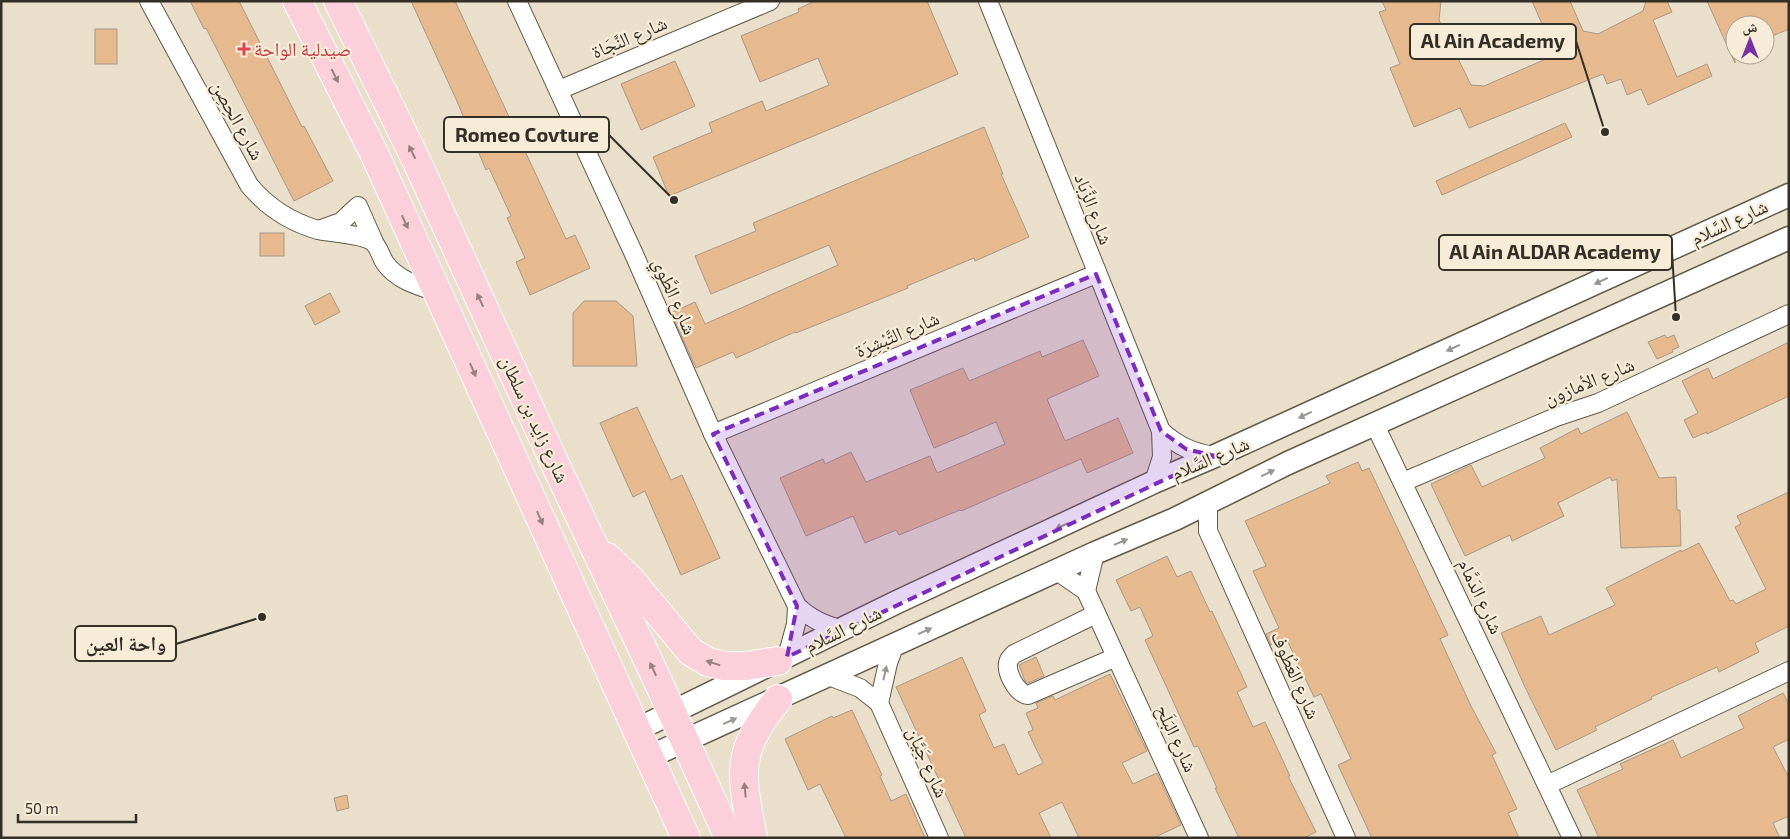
<svg xmlns="http://www.w3.org/2000/svg" width="1790" height="839" font-family="'Exo 2','Noto Naskh Arabic',sans-serif">
  <style>
    .building { fill: #e6b98f; stroke: #a89788 }
    .lines { fill: none; stroke-linecap: round; stroke-linejoin: round }
    .minor-casing { stroke: #625a48; stroke-width: 20 }
    .tertiary-casing { stroke: #625a48; stroke-width: 25 }
    .trunk-casing { stroke: #fff; stroke-width: 30 }
    .minor { stroke: #fff; stroke-width: 18 }
    .tertiary { stroke: #fff; stroke-width: 22 }
    .trunk { stroke: #fbd0db; stroke-width: 28 }
    .oneway { fill: #978081 }
    .oneway2 { fill: #999793 }
    .marked { fill: #7b2cbf; fill-opacity: 0.2; stroke: #7b2cbf; stroke-width: 4; stroke-dasharray: 10 6; stroke-linejoin: round }
    .health-dot { fill: #e0444e; stroke: #f6ecd7; stroke-width: 2 }
    .labels { text-anchor: middle; stroke-width: 4.5; stroke-linejoin: round; paint-order: stroke }
    .street-label { font-size: 19px; fill: #332f27; stroke: #f6ecd7 }
    .health-label { font-size: 19px; fill: #be3a42; stroke: #f6ecd7; text-anchor: start }
    .leader { fill: none; stroke: #332f27; stroke-width: 2 }
    .callout-dot { fill: #332f27; stroke: #f6ecd7; stroke-width: 2 }
    .callout { fill: #f6ecd7; stroke: #332f27; stroke-width: 2 }
    .callout-label { font-size: 20px; text-anchor: middle; font-weight: bold; fill: #332f27 }
  </style>
  <rect width="100%" height="100%" fill="#e9dfca"/>
  <g class="building">
    <path d="M190 1H239L302 127 304 126 333 181 294 201 206 28 204 29Z"/>
    <path d="M411 1H455L566 239 575 235 590 268 530 295 516 262 525 258 507 218 511 216 489 168 486 170 456 99Z"/>
    <path d="M815 1H927L958 74 840 125 669 196 653 157 712 132 709 123 762 101 766 111 829 85 818 58 760 82 741 36 799 12 798 9Z"/>
    <path d="M1382 1H1441L1439 20 1471 85 1484 86 1546 59 1551 45 1532 1H1570L1583 31 1598 34 1643 11 1646 1H1667L1672 12 1653 20 1677 77 1707 64 1712 76 1648 105 1641 89 1627 95 1621 79 1607 84 1603 74 1469 128 1460 108 1414 127 1390 68 1400 64 1379 12 1386 10Z"/>
    <path d="M1707 1H1789V29L1765 39V25H1735V63Z"/>
    <rect x="95" y="29" width="22" height="35"/>
    <path d="M675 61 695 106 641 130 621 84Z"/>
    <path d="M1565 123 1572 137 1442 195 1436 181Z"/>
    <path d="M984 127 1003 174H1001L1029 237 975 261 974 258 907 286 908 288 796 333 795 332 736 358 733 352 696 368 671 313 695 302 705 324 838 265 829 245 711 294 695 256 756 231 753 223Z"/>
    <rect x="260" y="233" width="24" height="23"/>
    <path d="M330 293 340 312 315 325 305 306Z"/>
    <path d="M584 301H616L633 316 637 366H573V313Z"/>
    <path d="M1665 335 1667 338 1674 335 1679 347 1672 350 1673 352 1657 359 1648 342Z"/>
    <path d="M1083 340 1099 376 1047 399 1065 441 1118 418 1133 453 1087 473 1081 459 961 511 960 510 899 535 896 530 865 543 853 516 806 536 780 478 823 459 825 464 851 452 866 482 930 456 937 473 1005 444 996 422 934 448 910 390 963 368 969 381 1040 351 1042 357Z"/>
    <path d="M1789 342V396L1707 434V432L1693 438 1684 420 1698 413 1682 381 1708 368 1713 379Z"/>
    <path d="M637 407 671 480 682 475 720 558 681 575 645 491 633 497 600 423Z"/>
    <path d="M1627 412 1659 478 1676 477 1677 510H1680L1681 546 1621 548 1617 479 1612 481 1610 477 1558 503 1564 516 1512 541 1510 535 1465 556 1431 484 1471 465 1482 487 1545 458 1540 448 1578 428 1581 434Z"/>
    <path d="M1358 462 1362 471 1369 468 1448 635 1440 639 1471 706 1496 753 1492 755 1517 809 1508 813 1519 838H1372L1338 765 1351 759 1321 694 1314 697 1286 638 1271 645 1266 634 1279 628 1253 571 1266 566 1245 521 1330 483 1326 476Z"/>
    <path d="M1789 492V626L1755 643 1759 652 1719 672 1717 667 1651 697 1652 699 1595 727 1597 730 1556 750 1524 685 1501 633 1541 616 1549 635 1615 605 1606 588 1681 550V552L1699 543 1730 601 1733 600 1736 604 1766 589 1735 527 1741 524 1737 516Z"/>
    <path d="M1167 556 1177 577 1191 571 1210 612 1212 611 1247 687 1237 692 1253 727 1265 722 1290 776H1288L1316 832 1304 838H1239L1215 788H1217L1198 746 1194 747 1145 640 1153 636 1140 607 1131 611 1116 580Z"/>
    <path d="M962 657 986 711 979 715 994 748 1004 744 1018 775 1043 763 1028 732 1033 730 1026 713 1038 708 1036 703 1053 696 1055 700 1110 674 1147 751 1122 763 1133 784 1157 773 1181 825 1153 838H1079L1062 802 1039 813 1051 838H966L896 687Z"/>
    <path d="M1036 657 1044 676 1028 683 1025 681 1019 665Z"/>
    <path d="M1783 693 1789 704V739L1773 747 1789 778V816L1773 823 1780 838H1599L1577 790 1623 769 1620 764 1673 740 1681 758 1744 728 1738 716Z"/>
    <path d="M852 710 882 775 880 776 891 801 906 794 925 838H846L820 784 808 790 785 739 832 716 833 718Z"/>
    <path d="M347 795 349 808 337 811 334 798Z"/>
  </g>
  <g class="lines">
    <defs>
      <g id="minor">
        <path d="M149 1 249 185C267 207 291 222 318 230 331 233 365 234 374 243 379 248 381 257 385 263 397 280 418 286 437 292"/>
        <path d="M517 1 633 252 713 434 797 606C811 619 824 625 843 630"/>
        <path d="M988 1 1161 431 1162 457 1154 482"/>
        <path d="M559 90 770 1"/>
        <path d="M319 230 341 222 358 206 374 242"/>
        <path d="M1375 425 1572 838"/>
        <path d="M1161 431C1178 446 1193 453 1215 456"/>
        <path d="M713 434 1096 274"/>
        <path d="M1403 482 1556 417 1598 403 1789 314"/>
        <path d="M1208 503V531L1346 838"/>
        <path d="M1057 571 1086 591 1199 838"/>
        <path d="M1086 591 1095 553"/>
        <path d="M1096 614 1014 654C1012 656 1010 658 1009 660 1004 671 1017 694 1028 695L1116 657"/>
        <path d="M787 657 796 624 797 606"/>
        <path d="M829 676 860 688 879 703 939 838"/>
        <path d="M879 703 888 663 895 644"/>
        <path d="M1547 785 1789 671"/>
      </g>
      <g id="tertiary">
        <path d="M636 730 897 602 1154 482 1215 456 1789 195"/>
        <path d="M649 757 1095 553 1175 519 1288 463 1789 238"/>
      </g>
      <g id="trunk">
        <path d="M297 1 374 153 686 838"/>
        <path d="M338 1 417 162 556 466 655 675 729 838"/>
        <path d="M607 557 630 579 691 652 708 662 725 666H746L778 661"/>
        <path d="M753 838C741 773 734 754 778 699"/>
      </g>
    </defs>
    <use href="#minor" class="minor-casing"/>
    <use href="#tertiary" class="tertiary-casing"/>
    <use href="#trunk" class="trunk-casing"/>
    <use href="#minor" class="minor"/>
    <use href="#tertiary" class="tertiary"/>
    <use href="#trunk" class="trunk"/>
  </g>
  <defs><path id="oneway-solid" d="M-6-.8H1V-3.2L6.5 0L1 3.2V.8H-6Z" transform="scale(1.25)"/></defs>
  <g class="oneway">
    <use href="#oneway-solid" transform="translate(335 76) rotate(63)"/>
    <use href="#oneway-solid" transform="translate(412 152) rotate(-116)"/>
    <use href="#oneway-solid" transform="translate(405 222) rotate(65)"/>
    <use href="#oneway-solid" transform="translate(480 300) rotate(-115)"/>
    <use href="#oneway-solid" transform="translate(473 370) rotate(66)"/>
    <use href="#oneway-solid" transform="translate(540 518) rotate(66)"/>
    <use href="#oneway-solid" transform="translate(713 663) rotate(-162)"/>
    <use href="#oneway-solid" transform="translate(653 669) rotate(-115)"/>
    <use href="#oneway-solid" transform="translate(745 790) rotate(-95)"/>
  </g>
  <g class="oneway2">
    <use href="#oneway-solid" transform="translate(1601 281) rotate(155)"/>
    <use href="#oneway-solid" transform="translate(1453 348) rotate(155)"/>
    <use href="#oneway-solid" transform="translate(1305 415) rotate(155)"/>
    <use href="#oneway-solid" transform="translate(1268 473) rotate(-26)"/>
    <use href="#oneway-solid" transform="translate(1062 526) rotate(155)"/>
    <use href="#oneway-solid" transform="translate(1121 542) rotate(-23)"/>
    <use href="#oneway-solid" transform="translate(925 631) rotate(-24)"/>
    <use href="#oneway-solid" transform="translate(885 673) rotate(-77)"/>
    <use href="#oneway-solid" transform="translate(730 721) rotate(-24)"/>
  </g>
  <path class="marked" d="M1096 274 1161 431 1186 449 1215 456 787 657 797 606 713 434Z"/>
  <path class="health-dot" d="M241.5 41.5h5v5h5v5h-5v5h-5v-5h-5v-5h5z"/>
  <g class="labels">
    <g class="street-label">
      <text transform="translate(629 37) rotate(-23)" y="7">شارع النَّجَاة</text>
      <text transform="translate(238 120) rotate(61)" y="7">شارع الحِصِن</text>
      <text transform="translate(1094 209) rotate(69)" y="7">شارع الزَّبَاد</text>
      <text transform="translate(1729 222) rotate(-25)" y="7">شارع السَّلام</text>
      <text transform="translate(675 296) rotate(66)" y="7">شارع الطَّوِي</text>
      <text transform="translate(897 334) rotate(-23)" y="7">شارع التَّبْشِرَة</text>
      <text transform="translate(1589 381) rotate(-22)" y="7">شارع الأمازون</text>
      <text transform="translate(535 419) rotate(65)" y="7">شارع زايد بن سلطان</text>
      <text transform="translate(1210 458) rotate(-23)" y="7">شارع السَّلام</text>
      <text transform="translate(1481 596) rotate(65)" y="7">شارع الدَمَّام</text>
      <text transform="translate(843 629) rotate(-26)" y="7">شارع السَّلام</text>
      <text transform="translate(1296 675) rotate(66)" y="7">شارع العَطُوف</text>
      <text transform="translate(1177 738) rotate(65)" y="7">شارع البَلَح</text>
      <text transform="translate(928 762) rotate(66)" y="7">شارع جَيَّان</text>
    </g>
    <g class="health-label">
      <text x="254" y="56">صيدلية الواحة</text>
    </g>
  </g>
  <path class="leader" d="M1605 132L1576 41M674 200L609 135M1676 317L1672 252M262 617L176 644"/>
  <g class="callout-dot">
    <circle cx="1605" cy="132" r="5"/>
    <circle cx="674" cy="200" r="5"/>
    <circle cx="1676" cy="317" r="5"/>
    <circle cx="262" cy="617" r="5"/>
  </g>
  <g class="callout">
    <rect x="1410" y="24" width="166" height="35" rx="5"/>
    <rect x="444" y="117" width="165" height="35" rx="5"/>
    <rect x="1439" y="235" width="233" height="35" rx="5"/>
    <rect x="75" y="626" width="101" height="35" rx="5"/>
  </g>
  <g class="callout-label">
    <text x="1493" y="48">Al Ain Academy</text>
    <text x="527" y="142">Romeo Covture</text>
    <text x="1555" y="259">Al Ain ALDAR Academy</text>
    <text x="126" y="651">واحة العين</text>
  </g>
  <rect width="1790" height="839" fill="none" stroke="#332f27" stroke-width="5"/>
  <g transform="translate(1750 40)"><circle r="24" fill="#f6ecd7" stroke="#a8a091"/>
  <path d="M0-4L9 19L0 12L-9 19Z" fill="#7730a3"/>
  <text y="-8" font-size="14" font-weight="bold" text-anchor="middle" fill="#332f27">ش</text>
  </g>
  <path d="M18 814v8h118v-8" fill="none" stroke="#332f27" stroke-width="2.5"/>
  <text x="25" y="814" font-size="15" fill="#332f27" stroke="#f6ecd7" stroke-width="4" paint-order="stroke">50 m</text>
</svg>
